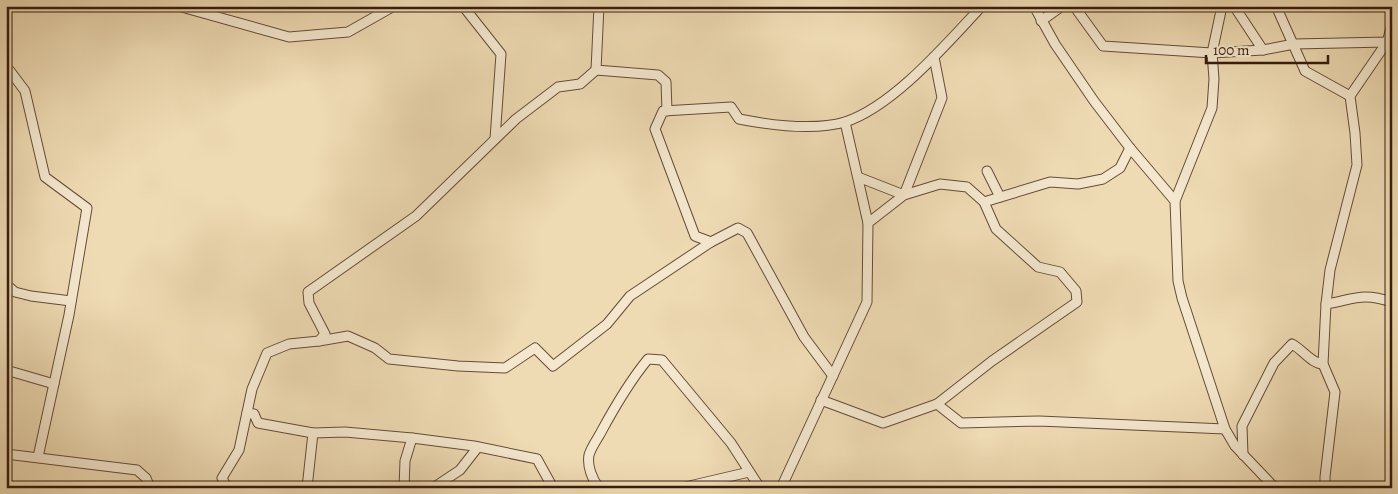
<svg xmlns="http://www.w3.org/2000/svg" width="1398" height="494" font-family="Alegreya,serif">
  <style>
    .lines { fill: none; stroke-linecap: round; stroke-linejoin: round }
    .minor-casing { stroke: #654c37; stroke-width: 11 }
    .minor { stroke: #f4e7ce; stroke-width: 9 }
  </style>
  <rect width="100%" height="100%" fill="#eedab3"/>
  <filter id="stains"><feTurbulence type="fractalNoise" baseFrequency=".004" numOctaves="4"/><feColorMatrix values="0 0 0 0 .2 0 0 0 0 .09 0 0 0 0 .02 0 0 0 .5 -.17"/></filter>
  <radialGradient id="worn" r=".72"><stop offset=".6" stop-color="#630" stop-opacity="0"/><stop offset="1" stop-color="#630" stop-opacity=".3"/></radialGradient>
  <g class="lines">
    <defs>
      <g id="minor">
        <path d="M6 6H7"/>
        <path d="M178 6 289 37 348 32 394 6"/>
        <path d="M463 6 501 54 495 139"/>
        <path d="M599 6 596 70 658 75 666 82 667 111"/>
        <path d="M1034 6 1055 44 1094 101 1130 148 1175 201 1178 281 1182 298 1225 429 1235 446 1275 488"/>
        <path d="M1074 6 1103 46 1212 53 1263 50 1294 44 1387 42 1392 25"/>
        <path d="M1234 6 1263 50"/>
        <path d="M1276 6 1305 71 1350 96"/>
        <path d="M1041 21 1062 6"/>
        <path d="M6 73 10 71 25 91 45 177 87 208 69 315 38 457"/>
        <path d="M987 171 1000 197"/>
        <path d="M858 177 904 195 942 98 934 57"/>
        <path d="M1175 201 1212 108 1214 79 1212 53 1222 6"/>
        <path d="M984 202 1050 182 1078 184 1103 179 1120 168 1130 148"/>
        <path d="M6 284 15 292 31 296 71 301"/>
        <path d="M1326 304C1355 299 1362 292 1392 302"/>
        <path d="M319 341 348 336 375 348 389 359 458 366 505 368 535 348 553 366 607 324 630 296 711 242"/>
        <path d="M6 370 54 384"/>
        <path d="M833 376 804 337 747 233 738 228 711 242 695 236 655 129 663 111 731 107 739 119C770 125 814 131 845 122 894 106 947 43 982 6"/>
        <path d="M821 400 883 423 937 404 992 361 1077 302 1076 291 1060 272 1038 267 996 229 984 202 967 187 940 184 904 195 868 223"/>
        <path d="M937 404 961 423 1039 421 1225 429"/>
        <path d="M247 413 254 414 258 423 313 433 345 432 412 438 474 446 537 459 553 488"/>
        <path d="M6 454 137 470 146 478 150 488"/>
        <path d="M1243 455 1242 426 1274 363 1292 344C1303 350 1312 364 1323 364"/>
        <path d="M227 488 222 478 239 450 252 389 267 353 289 344 319 341 325 334 309 303 308 292 416 216 516 119 558 87 580 84 596 70"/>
        <path d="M307 488 313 433"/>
        <path d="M404 488 405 461 412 438"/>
        <path d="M433 488 460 470 478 447"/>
        <path d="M599 488C592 479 587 466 589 455 591 448 596 441 600 434 614 408 629 382 648 359L662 360 731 443 760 488"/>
        <path d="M681 488 749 472"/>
        <path d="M781 488 867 302 868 223 845 122"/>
        <path d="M1325 488V477L1335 392 1323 364 1326 304 1330 270 1357 165 1355 133 1350 96 1387 42 1392 41"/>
      </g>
    </defs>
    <use href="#minor" class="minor-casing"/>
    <use href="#minor" class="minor"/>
  </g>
  <rect width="1398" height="494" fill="none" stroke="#eedab3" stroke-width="25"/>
  <rect x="8" y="8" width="1383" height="479" fill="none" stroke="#371c0e" stroke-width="2.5"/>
  <rect x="12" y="12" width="1373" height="469" fill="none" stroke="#371c0e"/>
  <path d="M1206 55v8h122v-8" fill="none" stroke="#371c0e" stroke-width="2.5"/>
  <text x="1213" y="55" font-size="15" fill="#371c0e" stroke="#f4e7ce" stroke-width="4" paint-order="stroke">100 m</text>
  <rect width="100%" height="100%" filter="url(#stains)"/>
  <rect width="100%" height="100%" fill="url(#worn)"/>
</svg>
